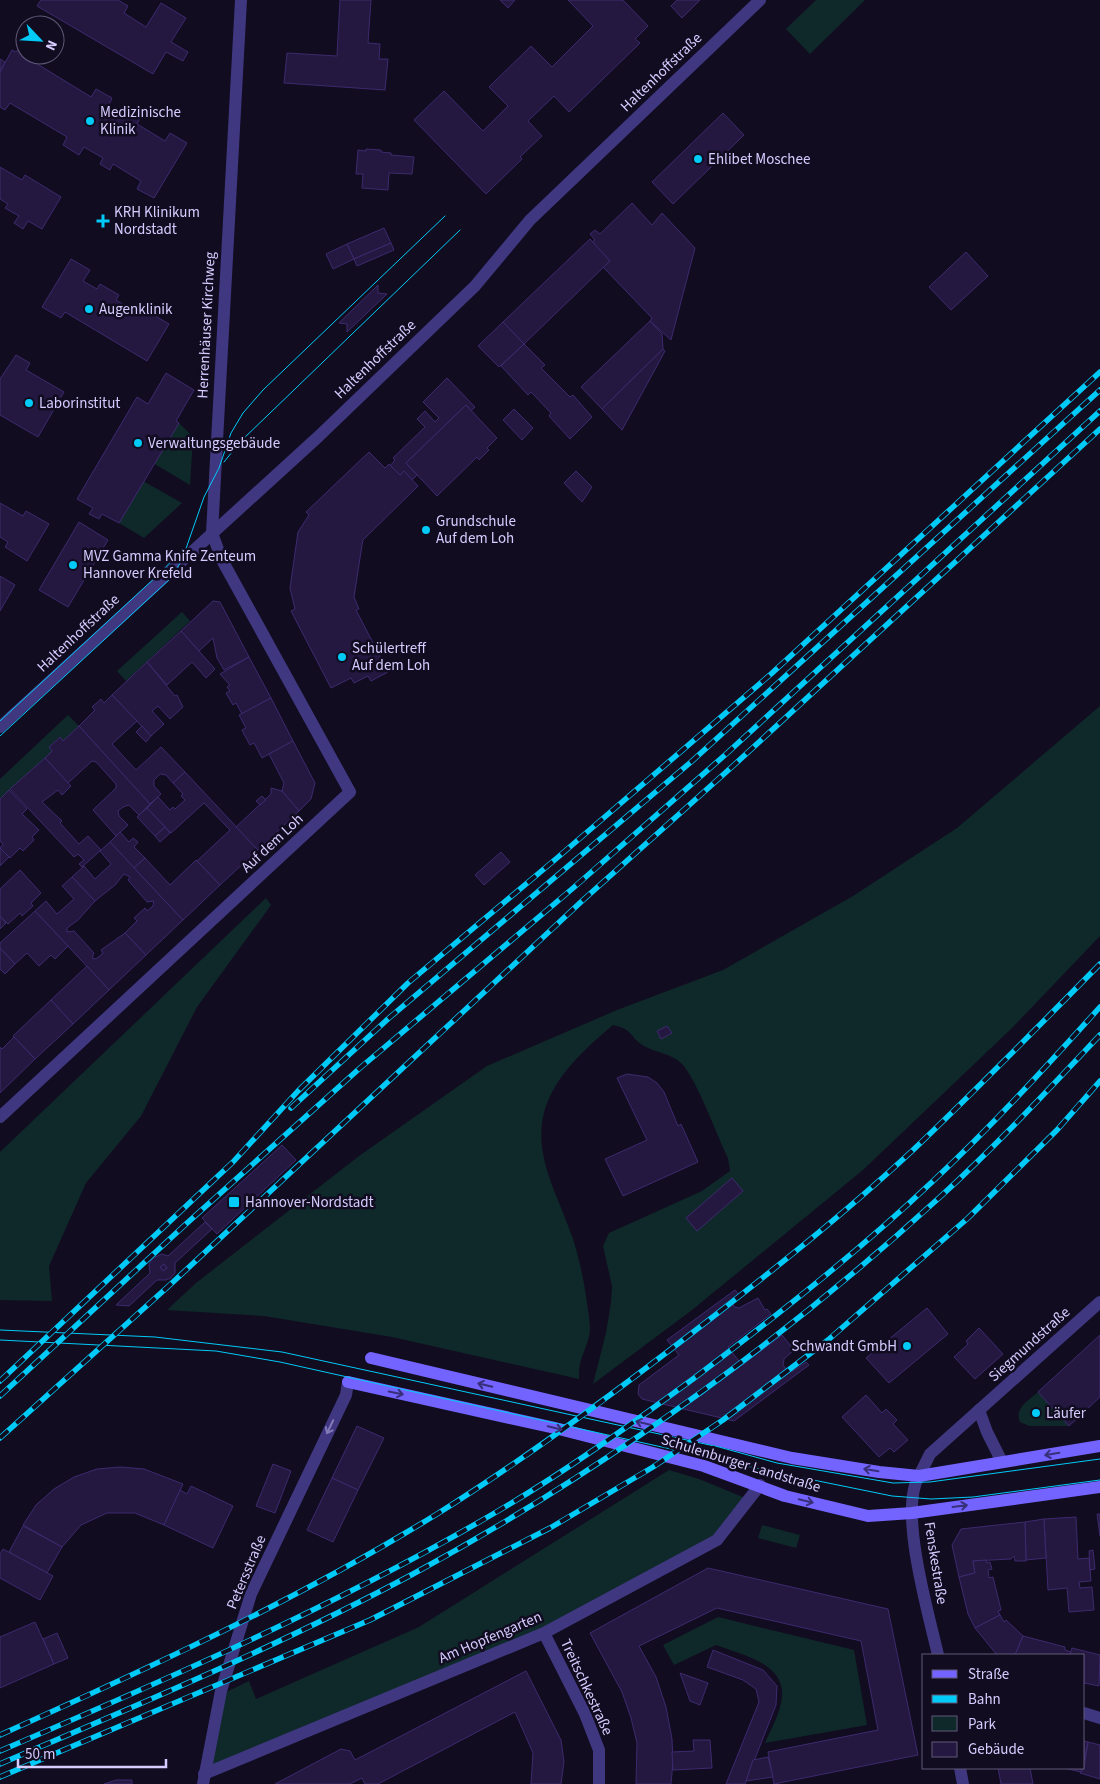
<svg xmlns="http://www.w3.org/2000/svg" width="1100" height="1784" font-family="'Source Sans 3',sans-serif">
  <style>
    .green { fill: #0f292a }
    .building { fill: #241841; stroke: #3d2a6e; fill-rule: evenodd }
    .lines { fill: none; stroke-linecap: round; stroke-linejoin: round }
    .minor { stroke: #3f3780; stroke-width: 12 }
    .tertiary { stroke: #3f3780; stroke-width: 12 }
    .secondary { stroke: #7363ff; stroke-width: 12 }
    .tram { stroke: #00caf7; stroke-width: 1 }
    .rail-casing { stroke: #00caf7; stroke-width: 5.5 }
    .rail { stroke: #110c20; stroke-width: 4; stroke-dasharray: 11; stroke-linecap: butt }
    .oneway { stroke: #382f79 }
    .oneway2 { stroke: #837ab9 }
    .poi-dot { fill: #00caf7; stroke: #110c20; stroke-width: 2 }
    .labels { text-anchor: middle; stroke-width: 5; stroke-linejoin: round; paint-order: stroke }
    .street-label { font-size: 15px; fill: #d6ccff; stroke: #110c20 }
    .poi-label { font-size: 15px; fill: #d6ccff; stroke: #110c20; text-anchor: start }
  </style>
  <rect width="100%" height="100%" fill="#110c20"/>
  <g class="green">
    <path d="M816 0H865L810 54 786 29Z"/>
    <path d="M179 423 193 437 190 485 153 463Z"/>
    <path d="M143 481 182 503 144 538 119 523Z"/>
    <path d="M182 612 190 621 126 681 117 671Z"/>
    <path d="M1100 706V936L1012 1028 863 1170 692 1310 593 1384 606 1333 611 1303 612 1286 603 1246 609 1233 702 1191 730 1171 728 1158C717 1136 697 1080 682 1064 671 1053 656 1053 644 1046 629 1037 635 1030 613 1025 592 1043 571 1061 556 1085 522 1141 555 1185 573 1239 580 1261 585 1286 588 1310 589 1317 591 1329 589 1336 585 1353 578 1360 579 1379L392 1337 264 1316 167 1310 196 1283 359 1156 487 1066 617 1010 723 970 853 896 957 828Z"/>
    <path d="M68 715 79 726 63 741 59 737 49 747 52 751 0 799V779Z"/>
    <path d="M266 898 271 905 197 1007 141 1116 86 1183 49 1266 52 1301 0 1300V1152Z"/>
    <path d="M1038 1392 1069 1426H1029L1020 1422C1014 1408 1028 1401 1038 1392Z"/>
    <path d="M669 1470 699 1479 750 1500 717 1540 544 1633 204 1774 220 1695 249 1681 256 1699 419 1627Z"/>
    <path d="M762 1525 800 1535 796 1548 758 1538Z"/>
    <path d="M718 1617 854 1650 867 1725 765 1743C770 1731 777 1719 780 1707 793 1665 745 1656 716 1645L674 1665 663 1645Z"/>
  </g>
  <g class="building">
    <path d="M41 0H118L128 6 124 13 146 27 161 3 186 18 171 42 188 52 183 61 166 52 153 74 37 6Z"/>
    <path d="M340 0H371L368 43 380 44 379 59H388L385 90 284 83 287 53 337 56Z"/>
    <path d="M500 0H515L508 8Z"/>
    <path d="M568 0H623L648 26 635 39 640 43 569 112 554 96 528 121 542 136 520 157 522 159 486 194 414 120 444 91 483 131 508 106 489 87 531 46 552 67 593 26Z"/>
    <path d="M677 0H700L682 18 671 6Z"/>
    <path d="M22 45 25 47V55H38L34 62 91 97 96 89 112 98 108 107 127 118 130 113 140 118 137 124 165 141 170 133 187 143 154 198 137 189 141 181 113 164 110 170 100 164 103 158 84 147 79 155 63 145 67 137 10 103 5 110 0 107V72L12 50 16 52Z"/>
    <path d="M0 59 5 62 0 72Z"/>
    <path d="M723 113 744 135 673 204 652 182Z"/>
    <path d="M366 149 381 150V152L391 153V155L414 157 412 174 389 173 388 190 362 188 363 174H356L358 150 366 151Z"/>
    <path d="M0 167 22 180 25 175 61 197 42 229 28 221 23 229 14 223 19 216 5 208 8 204 0 199Z"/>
    <path d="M632 203 652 225 662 213 695 248 671 340 650 321 652 318 603 267 610 261 592 242 595 240 590 234 595 230 600 234Z"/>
    <path d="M384 228 391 243 354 259 347 244Z"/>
    <path d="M590 239 610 261 524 344 503 322Z"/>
    <path d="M391 243 394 250 357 266 354 259Z"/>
    <path d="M347 244 354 259 333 269 326 254Z"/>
    <path d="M966 252 988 276 951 310 929 287Z"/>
    <path d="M71 259 90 270 83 281 97 289 100 284 119 295 116 300 137 313 140 307 169 324 147 361 65 312 61 318 42 307Z"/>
    <path d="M378 285V293L387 294 347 332V324L339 323Z"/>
    <path d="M650 321 662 334 663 349 602 409 581 387Z"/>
    <path d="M503 322 524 344 499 367 478 346Z"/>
    <path d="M524 344 545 365 541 368 570 397 573 395 592 417 570 439 549 416 551 413 531 392 528 395 501 366Z"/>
    <path d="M663 349 665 351 622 430 602 409Z"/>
    <path d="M16 355 30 363 26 370 64 392 38 437 0 415V379Z"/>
    <path d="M166 373 194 390 176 421 179 423 119 523 102 514 99 519 89 514 93 508 77 499 137 397 148 404Z"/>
    <path d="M447 378 475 407 471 411 466 405 406 463 417 475 412 480 404 471 400 475 390 466 395 460 393 458 425 427 417 419 425 411 435 422 439 418 423 402Z"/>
    <path d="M466 405 497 438 487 448 489 450 479 460 477 457 437 496 406 463Z"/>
    <path d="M514 409 533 428 522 440 503 420Z"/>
    <path d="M369 452 385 468 389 464 400 475 404 471 418 486 363 540 362 545 354 597 359 609 356 610 388 672 371 681 368 676 354 683 351 678 331 688 291 611 295 609 290 588 298 532 309 515 306 512Z"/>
    <path d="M576 471 592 487 582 502 564 483Z"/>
    <path d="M0 503 23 516 26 511 49 524 27 561 5 547 8 542 0 537Z"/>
    <path d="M79 522 108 540 68 607 39 590Z"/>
    <path d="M0 576 15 585 0 611Z"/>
    <path d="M213 601 220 602 249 657 224 670 217 658 213 638 199 651 181 631Z"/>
    <path d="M181 631 215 669 206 678 192 662 167 685 147 662Z"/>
    <path d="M249 657 271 698 242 714 236 703 233 705 226 693 230 691 227 687 230 685 220 674Z"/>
    <path d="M147 662 175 696 177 695 183 707 170 719 158 706 152 711 164 724 151 736 112 695Z"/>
    <path d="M112 695 137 721 112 744 136 770 161 747 185 772 173 783 166 775 160 774 154 780V786L161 794 150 804 79 726 95 710 92 707 101 699 104 703Z"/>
    <path d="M271 698 293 741 262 758 254 743 250 745 244 734 242 730 246 728 239 715Z"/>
    <path d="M79 726 150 804 139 815 129 805 123 807 118 811 119 816 128 825 116 836 93 810 116 788V784L96 762 92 761 68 783 45 758 52 751 49 747 60 737 63 741Z"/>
    <path d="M142 726 151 736 146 742 136 732Z"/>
    <path d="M293 741 315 783 311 799 299 811 282 791 284 783 269 754Z"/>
    <path d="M45 758 71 786 62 795 58 790 42 802 62 821 60 823 79 844 88 836 101 850 82 867 79 864 84 860 78 854 74 857 10 789Z"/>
    <path d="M185 772 258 850 220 885 197 861 230 830 204 803 171 833 147 808 158 797 170 810 173 807 175 809 185 800 181 796 183 794 173 783Z"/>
    <path d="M271 788 282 791 299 811 258 850 236 827 271 794Z"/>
    <path d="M9 790 27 809 22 814 39 830 32 837 34 840 23 851 20 848 10 858 0 848 3 844 0 841V799Z"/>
    <path d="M262 796 266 800 260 805 256 801Z"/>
    <path d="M147 808 165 827 155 836 137 817Z"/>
    <path d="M165 827 170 833 160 842 155 836Z"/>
    <path d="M120 832 129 842 133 838 138 842 134 847 145 858 134 868 110 842Z"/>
    <path d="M110 842 183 920 146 955 125 933 137 921 134 918 145 908 147 911 153 906 154 901 147 902 128 880 130 877 124 874 115 885 95 901 72 877 84 866 95 879 111 864 100 851Z"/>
    <path d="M0 848 9 857 0 866Z"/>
    <path d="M501 852 510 862 484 885 475 875Z"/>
    <path d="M145 858 170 885 196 860 220 885 183 920 134 868Z"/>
    <path d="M20 870 41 893 31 903 33 906 22 916 20 913 8 924 0 916V889Z"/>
    <path d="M72 877 95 901 78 920 67 928V932L74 931 94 953 92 958 96 959 103 953 101 950 125 933 146 955 109 990 35 911 46 901 57 914 74 899 62 886Z"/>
    <path d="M35 911 68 946 55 959 51 955 39 966 27 953 15 964 0 948V943Z"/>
    <path d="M0 916 6 923 0 929Z"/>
    <path d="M0 948 15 964 5 974 0 969Z"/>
    <path d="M87 966 109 990 73 1024 51 1000Z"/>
    <path d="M51 1000 73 1024 35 1059 13 1036Z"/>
    <path d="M667 1026 672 1033 661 1039 657 1031Z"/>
    <path d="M14 1037 35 1059 0 1093V1047L2 1049Z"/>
    <path d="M627 1074 648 1077 657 1083 664 1092 678 1126 681 1124 698 1162 623 1196 605 1159 647 1140 617 1078Z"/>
    <path d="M282 1145 296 1160 217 1234 202 1218Z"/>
    <path d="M732 1178 743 1191 697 1231 686 1218Z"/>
    <path d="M205 1222 212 1229 175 1263V1273L171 1278 166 1280H157L129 1306 116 1305 150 1273 149 1264 153 1258 162 1254 168 1256ZM164 1264 167 1268 163 1271 160 1267Z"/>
    <path d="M164 1264 167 1268 163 1271 160 1267Z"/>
    <path d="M735 1290 739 1295 732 1301 734 1307 739 1308 758 1298 765 1310 767 1309 771 1314 728 1347 742 1365 782 1335 794 1350 784 1359 783 1365 787 1370 793 1371 806 1362 809 1365 734 1421 642 1399 638 1394 639 1385 679 1355 667 1340Z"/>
    <path d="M927 1308 948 1334 889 1383 866 1358Z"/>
    <path d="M979 1328 1003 1354 975 1379 954 1357 968 1344 966 1341Z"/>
    <path d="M1100 1335V1397L1069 1426 1038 1392Z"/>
    <path d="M866 1395 882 1413 886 1409 897 1420 893 1424 908 1440 894 1452 890 1448 879 1457 842 1417Z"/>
    <path d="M357 1426 384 1438 358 1490 332 1478Z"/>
    <path d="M273 1464 291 1471 275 1513 256 1506Z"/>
    <path d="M120 1467 144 1469 183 1484 164 1525 135 1513H107L81 1525 62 1547 23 1525 36 1505 54 1489 74 1477 97 1469Z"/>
    <path d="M332 1478 358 1490 333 1542 307 1530Z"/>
    <path d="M191 1486 233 1506 213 1548 164 1525 180 1490 187 1494Z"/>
    <path d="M1097 1514H1100V1536Z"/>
    <path d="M1076 1517 1078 1559 1089 1558 1091 1581 1079 1582 1080 1588 1092 1587 1094 1610 1069 1612 1067 1588 1048 1590 1044 1519Z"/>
    <path d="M1044 1519 1046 1558 1026 1560 1025 1522Z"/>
    <path d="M1025 1522 1026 1561H1015L1014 1556 1011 1559 973 1561 975 1573 959 1577 952 1545 961 1529Z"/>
    <path d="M23 1526 62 1547 47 1573 9 1552Z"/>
    <path d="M3 1549 53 1576 40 1600 0 1578V1554Z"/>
    <path d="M1093 1550 1095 1569 1090 1570 1089 1551Z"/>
    <path d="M986 1560 987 1563 990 1562 992 1569 988 1570 989 1578 993 1577 1001 1610 998 1611 1000 1615 975 1628 968 1614 959 1577 975 1573 973 1561Z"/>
    <path d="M708 1568 888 1609 918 1755 774 1784 768 1752 878 1730 861 1641 717 1608 639 1646 656 1677 666 1707 672 1739 673 1762 671 1784H636L637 1743 631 1718 622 1692 590 1633Z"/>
    <path d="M1000 1615 1004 1622 1006 1620 1023 1636 1015 1655H997L975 1628Z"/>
    <path d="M35 1622 54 1664 0 1688V1637Z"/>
    <path d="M57 1633 68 1658 54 1664 43 1639Z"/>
    <path d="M1023 1636 1065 1647V1650L1071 1652 1070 1655H1015Z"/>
    <path d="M1072 1648 1100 1655 1099 1686 1084 1683V1655H1070Z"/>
    <path d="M713 1650 763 1670 777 1686 776 1705 745 1784H726L759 1702 756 1689 743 1680 707 1667Z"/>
    <path d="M526 1671 561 1740 564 1762 561 1784H531L533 1753 515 1712 378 1784H365L362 1778 350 1784H275L341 1749 350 1751 355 1760Z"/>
    <path d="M680 1673 708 1683 700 1705 690 1701Z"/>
    <path d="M693 1740H710L712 1768 673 1770 672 1752 694 1751Z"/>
    <path d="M1084 1741 1088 1742 1084 1760Z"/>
    <path d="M1088 1742 1100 1745V1779L1080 1773 1084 1768Z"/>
    <path d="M768 1757 773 1777 746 1781 753 1760Z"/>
    <path d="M998 1768H1030L1033 1784H1001Z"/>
    <path d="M1064 1768H1082L1081 1772Z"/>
    <path d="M116 1780H132V1784H104Z"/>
  </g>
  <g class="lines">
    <g class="minor">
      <path d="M0 1117 350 792 222 560 212 533"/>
      <path d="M979 1410 987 1432 1002 1462"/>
      <path d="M919 1476 930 1454 1100 1302"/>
      <path d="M544 1633 585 1714 599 1750V1784"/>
      <path d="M1084 1713 1100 1718"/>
      <path d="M204 1774 544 1633 717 1540 760 1485"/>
      <path d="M203 1784 221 1691 251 1594 346 1395 348 1382"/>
    </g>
    <g class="tertiary">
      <path d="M212 533 241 0"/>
      <path d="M0 727 319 436 475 286 530 220 760 0"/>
      <path d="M919 1476C898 1510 929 1615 938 1655"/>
      <path d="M960 1768 963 1784"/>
    </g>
    <g class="secondary">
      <path d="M371 1358 792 1458 879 1472 919 1476 1100 1446"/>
      <path d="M348 1382 555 1428 704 1466 785 1496 868 1516 912 1513 1100 1487"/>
    </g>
    <g class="tram">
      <path d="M224 462 241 441 460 230"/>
      <path d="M0 721 158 575 183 549"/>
      <path d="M0 736 171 578 182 560 204 497 219 468 231 433 243 413 263 390 445 216"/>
      <path d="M0 1330 155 1337 282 1352 719 1447 777 1463 893 1483 930 1482 1100 1459"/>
      <path d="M0 1340 216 1351 280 1362 774 1472 892 1496 931 1499 973 1497 1100 1480"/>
    </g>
    <defs>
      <g id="rail">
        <path d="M291 1108 389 1018 691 762 1100 390"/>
        <path d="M0 1381 233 1162 298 1091 408 983 557 858 771 674 1100 372"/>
        <path d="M0 1396 186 1224 360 1068 572 889 725 755 1100 411"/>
        <path d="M0 1438 172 1283 582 901 734 765 1100 429"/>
        <path d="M0 1735C149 1668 297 1600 437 1514 525 1459 609 1397 692 1333 767 1275 842 1216 912 1151 976 1090 1038 1027 1100 964"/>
        <path d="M0 1751C170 1678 338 1605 498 1511 565 1472 630 1425 693 1379 775 1317 857 1253 932 1182 991 1127 1046 1067 1100 1007"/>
        <path d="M0 1764C140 1704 279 1646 413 1574 603 1471 781 1342 940 1197 996 1146 1048 1090 1100 1035"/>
        <path d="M0 1777 370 1620 550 1528 653 1467 723 1420 828 1340 968 1218 1057 1130 1100 1081"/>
      </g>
    </defs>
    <use href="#rail" class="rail-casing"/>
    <use href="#rail" class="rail"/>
  </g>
  <defs><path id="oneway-shaft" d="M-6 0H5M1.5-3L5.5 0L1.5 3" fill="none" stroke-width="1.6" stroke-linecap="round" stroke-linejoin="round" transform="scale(1.25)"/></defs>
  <g class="oneway">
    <use href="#oneway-shaft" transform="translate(485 1385) rotate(-167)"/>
    <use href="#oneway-shaft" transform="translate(396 1393) rotate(12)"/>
    <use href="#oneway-shaft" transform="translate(643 1423) rotate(-167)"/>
    <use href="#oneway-shaft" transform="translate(555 1428) rotate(13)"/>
    <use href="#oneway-shaft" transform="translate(1052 1454) rotate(171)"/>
    <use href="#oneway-shaft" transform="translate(871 1470) rotate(-171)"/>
    <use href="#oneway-shaft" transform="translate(806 1501) rotate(14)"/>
    <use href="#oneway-shaft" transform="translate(960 1506) rotate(-7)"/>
  </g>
  <use class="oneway2" href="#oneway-shaft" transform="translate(330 1427) rotate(115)"/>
  <g class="poi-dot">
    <circle cx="90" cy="121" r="5"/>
    <circle cx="698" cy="159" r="5"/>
    <path d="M100.5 213.5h5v5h5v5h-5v5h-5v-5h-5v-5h5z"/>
    <circle cx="89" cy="309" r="5"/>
    <circle cx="29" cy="403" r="5"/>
    <circle cx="138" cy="443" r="5"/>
    <circle cx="426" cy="530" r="5"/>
    <circle cx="73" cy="565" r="5"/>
    <circle cx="342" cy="657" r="5"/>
    <rect x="228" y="1196" width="12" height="12" rx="2.5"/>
    <circle cx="907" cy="1346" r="5"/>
    <circle cx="1036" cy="1413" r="5"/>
  </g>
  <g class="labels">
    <g class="street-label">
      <text transform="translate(661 72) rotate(-44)" y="5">Haltenhoffstraße</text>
      <text transform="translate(206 325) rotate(-87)" y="5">Herrenhäuser Kirchweg</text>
      <text transform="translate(375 359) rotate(-44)" y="5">Haltenhoffstraße</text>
      <text transform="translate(78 633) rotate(-43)" y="5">Haltenhoffstraße</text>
      <text transform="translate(272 843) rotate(-43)" y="5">Auf dem Loh</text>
      <text transform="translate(1029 1344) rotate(-42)" y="5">Siegmundstraße</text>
      <text transform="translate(741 1463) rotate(17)" y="5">Schulenburger Landstraße</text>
      <text transform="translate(936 1563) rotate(81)" y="5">Fenskestraße</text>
      <text transform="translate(246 1572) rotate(-67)" y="5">Petersstraße</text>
      <text transform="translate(490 1637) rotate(-23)" y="5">Am Hopfengarten</text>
      <text transform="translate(587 1687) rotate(65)" y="5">Treitschkestraße</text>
    </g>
    <g class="poi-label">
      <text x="100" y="117">Medizinische<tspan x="100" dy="17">Klinik</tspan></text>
      <text x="708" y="164">Ehlibet Moschee</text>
      <text x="114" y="217">KRH Klinikum<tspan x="114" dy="17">Nordstadt</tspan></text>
      <text x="99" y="314">Augenklinik</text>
      <text x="39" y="408">Laborinstitut</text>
      <text x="148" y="448">Verwaltungsgebäude</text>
      <text x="436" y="526">Grundschule<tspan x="436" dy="17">Auf dem Loh</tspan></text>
      <text x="83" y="561">MVZ Gamma Knife Zenteum<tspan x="83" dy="17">Hannover Krefeld</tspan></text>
      <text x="352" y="653">Schülertreff<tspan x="352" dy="17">Auf dem Loh</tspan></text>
      <text x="245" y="1207">Hannover-Nordstadt</text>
      <text x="897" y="1351" text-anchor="end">Schwandt GmbH</text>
      <text x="1046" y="1418">Läufer</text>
    </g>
  </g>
  <rect x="922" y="1654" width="162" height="115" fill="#110c20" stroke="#605979"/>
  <rect x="932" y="1670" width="25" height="8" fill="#7363ff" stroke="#605979"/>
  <text x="968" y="1679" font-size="15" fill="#d6ccff">Straße</text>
  <rect x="932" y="1695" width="25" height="8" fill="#00caf7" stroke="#605979"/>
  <text x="968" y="1704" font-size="15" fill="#d6ccff">Bahn</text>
  <rect x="932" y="1716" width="25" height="15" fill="#0f292a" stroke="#605979"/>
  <text x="968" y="1729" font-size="15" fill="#d6ccff">Park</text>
  <rect x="932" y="1742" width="25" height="15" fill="#241841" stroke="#605979"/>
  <text x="968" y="1754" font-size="15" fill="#d6ccff">Gebäude</text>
  <g transform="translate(40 40) rotate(115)"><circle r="24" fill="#110c20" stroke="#605979"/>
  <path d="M0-4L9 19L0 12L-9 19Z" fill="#00caf7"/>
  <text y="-8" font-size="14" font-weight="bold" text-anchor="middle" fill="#d6ccff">N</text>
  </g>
  <path d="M18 1759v8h148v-8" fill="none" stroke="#d6ccff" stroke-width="2.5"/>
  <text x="25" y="1759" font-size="15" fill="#d6ccff" stroke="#110c20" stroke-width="4" paint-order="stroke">50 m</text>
</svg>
